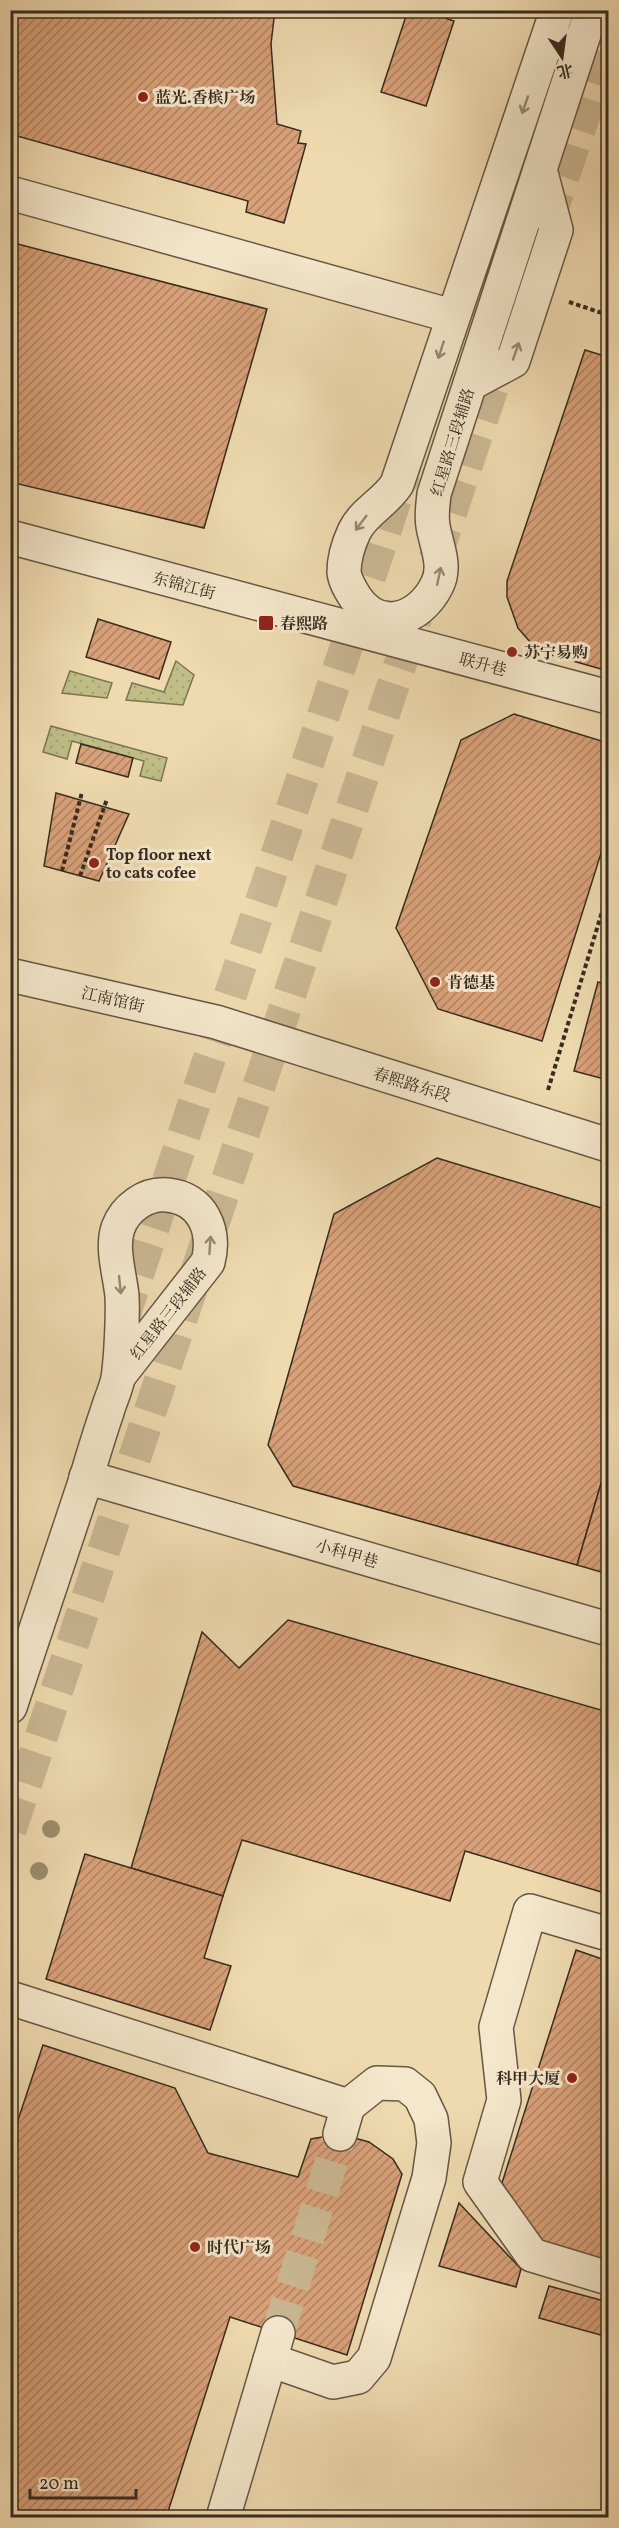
<svg xmlns="http://www.w3.org/2000/svg" width="619" height="2528" font-family="Vollkorn,'Noto Serif SC',serif">
  <style>
    .garden { fill: url(#garden-dots); stroke: #7c7454; stroke-width: 1.5 }
    .building { fill: url(#building-hatch); stroke: #382b20; stroke-width: 1.5 }
    .lines { fill: none; stroke-linecap: round; stroke-linejoin: round }
    .minor-tunnel { stroke: #cab793; stroke-width: 33; stroke-dasharray: 33 16; stroke-linecap: butt }
    .major-tunnel { stroke: #cab793; stroke-width: 33; stroke-dasharray: 33 16; stroke-linecap: butt }
    .minor-casing { stroke: #665744; stroke-width: 36 }
    .path { stroke: #382b20; stroke-width: 4; stroke-dasharray: 4.5 3; stroke-linecap: butt }
    .minor { stroke: #f5e7cc; stroke-width: 33 }
    .tree { fill: #9d8e6f }
    .oneway { stroke: #968976 }
    .poi-dot { fill: #8f2418; stroke: #f5e7cc; stroke-width: 2 }
    .labels { text-anchor: middle; stroke-width: 6; stroke-linejoin: round; paint-order: stroke }
    .poi-label { font-size: 16px; font-weight: bold; fill: #382b20; stroke: #f5e7cc; text-anchor: start }
    .street-label { font-size: 16px; fill: #382b20; stroke: #f5e7cc }
  </style>
  <defs>
    <pattern id="garden-dots" width="8" height="8" patternUnits="userSpaceOnUse" patternTransform="scale(1.5)"><rect width="8" height="8" fill="#bfbe87"/><path d="M2 2h.1M6 6h.1" fill="none" stroke="#a5a374" stroke-width="1.8" stroke-linecap="round"/></pattern>
    <pattern id="building-hatch" width="6" height="6" patternUnits="userSpaceOnUse" patternTransform="scale(1.5)"><rect width="6" height="6" fill="#d9a179"/><path d="M-1 1l2-2M0 6l6-6M5 7l2-2" fill="none" stroke="#b18363"/></pattern>
  </defs>
  <rect width="100%" height="100%" fill="#efdab0"/>
  <filter id="stains"><feTurbulence type="fractalNoise" baseFrequency=".00333" numOctaves="4"/><feColorMatrix values="0 0 0 0 .2 0 0 0 0 .09 0 0 0 0 .02 0 0 0 .5 -.17"/></filter>
  <radialGradient id="worn" r=".72"><stop offset=".6" stop-color="#630" stop-opacity="0"/><stop offset="1" stop-color="#630" stop-opacity=".3"/></radialGradient>
  <g class="garden">
    <path d="M176 661 194 675 183 705 126 700 132 683 164 692Z"/>
    <path d="M70 671 112 683 107 698 62 693Z"/>
    <path d="M51 726 167 758 161 781 140 776 144 761 72 741 67 759 43 752Z"/>
  </g>
  <g class="building">
    <path d="M10 10H275L271 44 277 124 301 131 298 143 306 144 284 223 246 212 248 201 10 134Z"/>
    <path d="M408 10H421L454 21 426 106 381 92Z"/>
    <path d="M10 242 267 309 204 528 10 482Z"/>
    <path d="M585 350 608 357V671L538 651 518 628 507 597V581Z"/>
    <path d="M98 619 171 642 159 679 86 657Z"/>
    <path d="M514 714 608 743V831L542 1041 438 1009 396 928 461 740Z"/>
    <path d="M81 744 133 758 128 777 76 763Z"/>
    <path d="M56 793 129 814 99 881 44 866Z"/>
    <path d="M598 982 608 985V1080L574 1071Z"/>
    <path d="M437 1158 608 1210V1460L577 1565 293 1486 268 1445 334 1214Z"/>
    <path d="M608 1460V1574L577 1565Z"/>
    <path d="M288 1620 608 1712V1894L465 1851 450 1901 242 1840 223 1896 131 1868 202 1632 239 1668Z"/>
    <path d="M85 1854 223 1896 204 1958 231 1966 210 2030 46 1979Z"/>
    <path d="M576 1950 608 1961V2262L536 2239 502 2183Z"/>
    <path d="M43 2045 175 2088 208 2153 298 2177 311 2139 340 2134 369 2142 393 2159 402 2174 347 2355 230 2317 166 2518H10V2144Z"/>
    <path d="M459 2203 521 2269 516 2287 439 2266Z"/>
    <path d="M549 2286 608 2302V2337L539 2318Z"/>
  </g>
  <g class="lines">
    <path class="minor-tunnel" d="M278 2333 340 2134"/>
    <g class="major-tunnel">
      <path d="M547 223 608 45"/>
      <path d="M435 559 505 349"/>
      <path d="M122 1321 404 473"/>
      <path d="M10 1830 416 617"/>
    </g>
    <defs>
      <g id="minor">
        <path d="M557 10 397 484C385 503 363 512 354 532 349 543 344 559 344 572 345 581 350 589 355 597 379 634 420 620 437 585 447 566 436 545 433 526 431 515 433 505 434 494L592 10"/>
        <path d="M10 193 452 316"/>
        <path d="M470 384 513 361 556 230 540 169"/>
        <path d="M10 537 608 697"/>
        <path d="M10 975 216 1022 608 1145"/>
        <path d="M86 1477 608 1629"/>
        <path d="M10 1707C35 1632 60 1557 85 1482 92 1459 99 1435 107 1412 110 1401 116 1389 118 1378 121 1358 123 1315 122 1296 120 1275 111 1248 118 1228 125 1208 146 1193 167 1195 203 1198 216 1231 208 1262L118 1377"/>
        <path d="M608 1934 530 1911 496 2027 504 2100 480 2182 532 2255 608 2278"/>
        <path d="M10 1998 348 2106 340 2134"/>
        <path d="M270 2360 333 2382 358 2377 374 2358 429 2178 434 2143 431 2119 420 2096 405 2084 377 2083 348 2106"/>
        <path d="M223 2518 278 2333"/>
      </g>
    </defs>
    <use href="#minor" class="minor-casing"/>
    <g class="path">
      <path d="M569 302 608 315"/>
      <path d="M62 871 82 792"/>
      <path d="M80 876 107 799"/>
      <path d="M548 1090 608 892"/>
    </g>
    <use href="#minor" class="minor"/>
  </g>
  <g class="tree">
    <circle cx="51" cy="1829" r="9"/>
    <circle cx="39" cy="1871" r="9"/>
  </g>
  <defs><path id="oneway-shaft" d="M-6 0H5M1.5-3L5.5 0L1.5 3" fill="none" stroke-width="1.6" stroke-linecap="round" stroke-linejoin="round" transform="scale(1.5)"/></defs>
  <g class="oneway">
    <use href="#oneway-shaft" transform="translate(525 105) rotate(109)"/>
    <use href="#oneway-shaft" transform="translate(441 350) rotate(108)"/>
    <use href="#oneway-shaft" transform="translate(516 351) rotate(-71)"/>
    <use href="#oneway-shaft" transform="translate(361 523) rotate(127)"/>
    <use href="#oneway-shaft" transform="translate(439 576) rotate(-78)"/>
    <use href="#oneway-shaft" transform="translate(210 1245) rotate(-86)"/>
    <use href="#oneway-shaft" transform="translate(120 1285) rotate(84)"/>
  </g>
  <g class="poi-dot">
    <circle cx="143" cy="97" r="6"/>
    <rect x="258" y="615" width="16" height="16" rx="3"/>
    <circle cx="512" cy="652" r="6"/>
    <circle cx="94" cy="863" r="6"/>
    <circle cx="435" cy="982" r="6"/>
    <circle cx="572" cy="2078" r="6"/>
    <circle cx="195" cy="2247" r="6"/>
  </g>
  <g class="labels">
    <g class="poi-label">
      <text x="155" y="103">蓝光.香槟广场</text>
      <text x="280" y="629">春熙路</text>
      <text x="524" y="658">苏宁易购</text>
      <text x="106" y="860">Top floor next<tspan x="106" dy="18">to cats cofee</tspan></text>
      <text x="447" y="988">肯德基</text>
      <text x="560" y="2084" text-anchor="end">科甲大厦</text>
      <text x="207" y="2253">时代广场</text>
    </g>
    <g class="street-label">
      <text transform="translate(452 442) rotate(-73)" y="6">红星路三段辅路</text>
      <text transform="translate(184 585) rotate(15)" y="6">东锦江街</text>
      <text transform="translate(483 664) rotate(15)" y="6">联升巷</text>
      <text transform="translate(113 999) rotate(13)" y="6">江南馆街</text>
      <text transform="translate(412 1084) rotate(17)" y="6">春熙路东段</text>
      <text transform="translate(168 1313) rotate(-52)" y="6">红星路三段辅路</text>
      <text transform="translate(347 1553) rotate(16)" y="6">小科甲巷</text>
    </g>
  </g>
  <rect width="619" height="2528" fill="none" stroke="#efdab0" stroke-width="36"/>
  <rect x="12" y="12" width="595" height="2504" fill="none" stroke="#382b20" stroke-width="3"/>
  <rect x="18" y="18" width="583" height="2492" fill="none" stroke="#382b20" stroke-width="1.5"/>
  <g transform="translate(562 57) rotate(167)" stroke="#f5e7cc" stroke-width="4.5" paint-order="stroke">
  <path d="M0-4.5L10 22L0 15L-10 22Z" fill="#382b20"/>
  <text y="-9" font-size="16" font-weight="bold" text-anchor="middle" fill="#382b20">北</text>
  </g>
  <path d="M30 2489v9h106v-9" fill="none" stroke="#382b20" stroke-width="3"/>
  <text x="39" y="2489" font-size="18" fill="#382b20" stroke="#f5e7cc" stroke-width="4.5" paint-order="stroke">20 m</text>
  <rect width="100%" height="100%" filter="url(#stains)"/>
  <rect width="100%" height="100%" fill="url(#worn)"/>
</svg>
